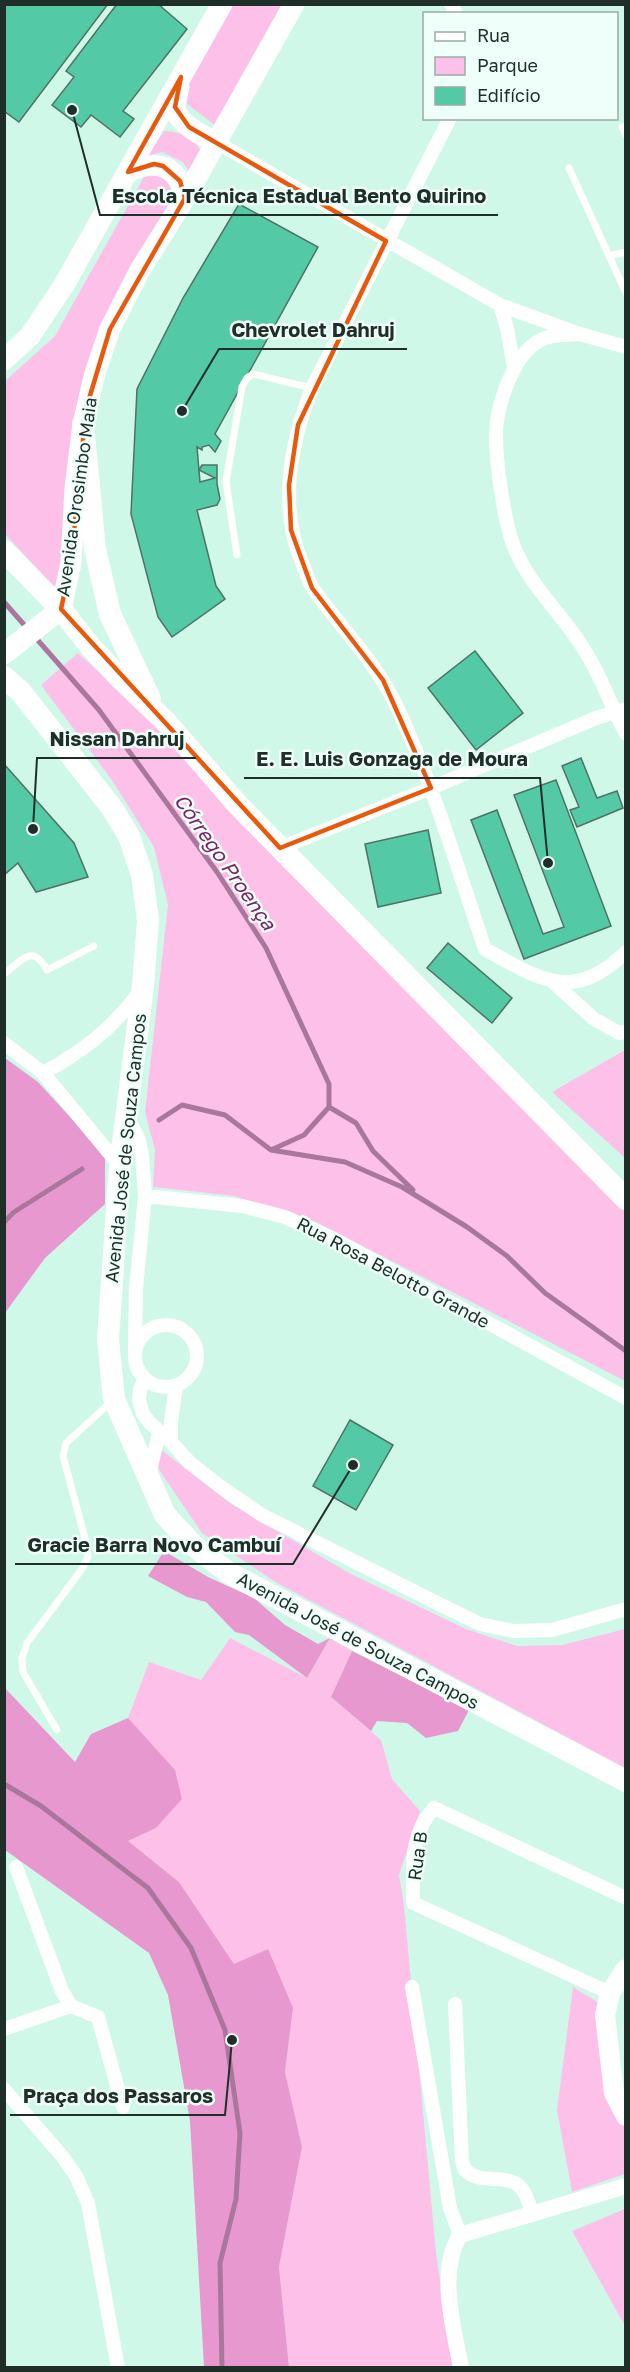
<svg xmlns="http://www.w3.org/2000/svg" width="630" height="2372" viewBox="0 0 630 2372" font-family="'Golos Text',sans-serif">
<style>
.green{fill:#fdc0e9}
.forest{fill:#e798cf}
.lines{fill:none;stroke-linecap:round;stroke-linejoin:round}
.stream{stroke:#aa779c;stroke-width:5}
.building{fill:#54c9a6;stroke:#4e7265;stroke-width:1.5}
.service{stroke:#fff;stroke-width:7}
.minor{stroke:#fff;stroke-width:14}
.tertiary{stroke:#fff;stroke-width:16}
.secondary{stroke:#fff;stroke-width:20}
.primary{stroke:#fff;stroke-width:21}
.trunk{stroke:#fff;stroke-width:22}
.marked{fill:none;stroke:#e8590c;stroke-width:4.5;stroke-linejoin:round}
.labels{text-anchor:middle;stroke-width:5;stroke-linejoin:round;paint-order:stroke}
.street-label{font-size:18px;fill:#1f2e28;stroke:#effff9}
.water-label{font-size:20px;font-style:italic;fill:#7d2268;stroke:#effff9}
.leader{fill:none;stroke:#1f2e28;stroke-width:2}
.callout-dot{fill:#1f2e28;stroke:#effff9;stroke-width:2}
.callout-label{font-size:20px;text-anchor:middle;font-weight:bold;fill:#1f2e28;stroke:#effff9;stroke-width:5;stroke-linejoin:round;paint-order:stroke}
</style>
<rect width="100%" height="100%" fill="#d0f8e9"/>
<path class="green" d="M232,5H285L216,126L187,104L188,81Z
M164,131C182,132 192,137 202,152L191,174L183,162L162,152L147,156Z
M158,173L174,188L172,203L112,307L66,499L60,567L55,588L5,534L4,382L55,336L144,177Z
M78,653L129,700L625,1200V1381L312,1220L234,1196L153,1187L155,1150L145,1112L168,905L154,847L111,779L41,685Z
M625,1050V1158L552,1092Z
M159,1448L231,1504L349,1573L466,1629L517,1646L562,1645L625,1629V1768L277,1583L202,1533L158,1468Z
M230,1638L307,1678L330,1638L352,1651L331,1697L381,1740L392,1779L420,1811L399,1875L404,1905L436,2253L453,2367H289L279,2267L302,2147L285,2072L293,2008L234,1964L179,1882L128,1841L156,1828L128,1718L149,1662L201,1680Z
M573,1987L599,2003L609,2097L625,2127V2174L572,2192L557,2110Z
M625,2209V2326L572,2231Z"/>
<path class="forest" d="M5,1058L38,1082L105,1155V1204L45,1258L5,1313Z
M164,1551L208,1577L254,1598L285,1625L318,1644L330,1638L307,1678L249,1635L235,1632L206,1602L187,1597L148,1576Z
M352,1651L469,1710L458,1731L426,1738L407,1723L377,1721L371,1731L331,1697Z
M5,1688L75,1762L91,1734L128,1718L175,1770L182,1799L156,1828L128,1841L179,1882L234,1964L268,1949L293,2008L285,2072L302,2147L279,2267L289,2367H204L190,2121L168,1995L149,1953L5,1850Z"/>
<g class="lines">
<path class="stream" d="M4,602L27,628
M35,637L99,710L217,872L266,948L329,1084V1107L304,1135L271,1150
M329,1107L356,1123L373,1151L413,1190
M159,1120L182,1105L225,1115L271,1150L345,1162L402,1187L467,1227L507,1256L545,1293L626,1351
M4,1222L14,1212L82,1169
M4,1784L41,1806L148,1888L191,1948L225,2030L240,2133L236,2199L220,2263L222,2368"/>
</g>
<path class="building" d="M4,4H108L19,122L4,111Z
M117,4H158L187,29L123,111L134,119L120,137L91,115L81,127L52,105L74,77L66,71Z
M239,204L318,247L215,434L221,441L215,452L209,445L202,447V450L197,447L200,482L215,478L199,470L202,465H217V484L220,499L217,505L197,510L216,586L225,599L172,637L158,617L131,514L137,389L183,298Z
M475,651L523,713L476,750L428,688Z
M581,758L597,798L617,791L623,808L577,827L570,810L579,807L562,766Z
M4,764L74,843L88,877L36,892L18,863L4,875Z
M556,780L611,926L524,959L471,820L497,810L543,934L564,927L514,795Z
M428,830L441,893L378,907L365,844Z
M448,943L512,998L492,1023L427,968Z
M350,1420L393,1445L356,1510L313,1486Z"/>
<g class="lines">
<path class="service" d="M622,127L626,135
M569,168L626,293
M609,256L626,252
M237,555L226,482L242,387L247,378L253,374L312,388
M4,974C23,960 32,943 47,970L94,946
M57,1730L23,1672L22,1658L27,1643L82,1569L88,1557L87,1546L63,1456L66,1443L112,1401"/>
<path class="minor" d="M451,4L456,14
M450,118L312,388C290,445 278,507 303,565C306,573 309,583 314,590C342,629 375,661 396,705C433,783 457,867 485,949C540,980 573,1003 626,952
M216,142L500,305L580,334L626,347
M500,305L507,328L514,367
M580,334C565,335 550,334 537,342C512,358 496,408 496,435C496,464 504,521 514,547C531,589 567,618 588,656C603,681 612,708 626,734
M280,848L431,788L596,718L626,709
M553,982L594,1019L619,1033L626,1032
M4,1043L43,1073L120,1166
M43,1073C82,1052 112,1029 139,993
M127,1116L139,1140L142,1155L145,1196L136,1288L135,1349
M145,1196L242,1206L285,1217L334,1239L626,1398
M135 1356a31 31 0 1 1 62 0a31 31 0 1 1-62 0Z
M145,1379L140,1389L139,1400L143,1414L150,1423L171,1442L190,1463L221,1487L262,1515L443,1606L480,1624L513,1631L552,1630L626,1609
M171,1442V1422L176,1385
M149,1475L159,1433
M16,1867L62,1991L71,2006L98,2017L123,2107
M412,1987L450,2208L460,2235
M610,1993L413,1903C413,1869 409,1835 434,1808L626,1898
M455,2004L462,2162L465,2170C482,2187 512,2170 524,2192C528,2199 530,2207 533,2215
M4,2029L71,2006
M4,2089L62,2156L76,2176L88,2203L118,2368"/>
<path class="tertiary" d="M461,2368C454,2327 437,2273 460,2235L626,2186"/>
<path class="secondary" d="M626,1969L610,1993L605,2015L614,2093L626,2116"/>
<path class="primary" d="M179,87C178,93 175,101 175,107C178,125 202,135 216,142
M128,172C156,159 178,164 185,198
M4,360L30,336L64,285L222,4
M4,654L61,609L71,563L75,488L83,424L95,373L110,329L140,270L185,198L294,4"/>
<path class="trunk" d="M83,424L95,549L110,614L150,699
M4,551L61,609L90,646L118,676L166,722L238,805L626,1199
M4,677L21,692L112,808L129,836L142,875L148,920L143,986L120,1166L108,1339L114,1399L165,1515L194,1546L229,1573L626,1781"/>
</g>
<path class="marked" d="M181,77L175,107L189,127L386,241L298,425L289,485L291,530L312,588L383,680L431,788L280,848L61,609L71,563L86,409L110,329L185,198L180,181L163,166L154,164L128,172Z"/>
<g class="labels">
<g class="street-label">
<text transform="translate(77 497) rotate(-82)" y="6">Avenida Orosimbo Maia</text>
<text transform="translate(126 1148) rotate(-84)" y="6">Avenida José de Souza Campos</text>
<text transform="translate(393 1273) rotate(28)" y="6">Rua Rosa Belotto Grande</text>
<text transform="translate(358 1641) rotate(28)" y="6">Avenida José de Souza Campos</text>
<text transform="translate(418 1856) rotate(-82)" y="6">Rua B</text>
</g>
<g class="water-label">
<text transform="translate(225 862) rotate(55)" y="7">Córrego Proença</text>
</g>
</g>
<path class="leader" d="M72 110L100 215H498M182 411L219 349H407M33 829L37 758H196M548 863L540 778H244M353 1465L293 1564H15M232 2040L225 2115H10"/>
<g class="callout-dot">
<circle cx="72" cy="110" r="6"/>
<circle cx="182" cy="411" r="6"/>
<circle cx="33" cy="829" r="6"/>
<circle cx="548" cy="863" r="6"/>
<circle cx="353" cy="1465" r="6"/>
<circle cx="232" cy="2040" r="6"/>
</g>
<g class="callout-label">
<text x="299" y="203">Escola Técnica Estadual Bento Quirino</text>
<text x="313" y="337">Chevrolet Dahruj</text>
<text x="117" y="746">Nissan Dahruj</text>
<text x="392" y="766">E. E. Luis Gonzaga de Moura</text>
<text x="154" y="1552">Gracie Barra Novo Cambuí</text>
<text x="118" y="2103">Praça dos Passaros</text>
</g>
<rect width="630" height="2372" fill="none" stroke="#1f2e28" stroke-width="12"/>
<rect x="423" y="12" width="195" height="108" fill="#effff9" stroke="#9caba5" stroke-width="1.5"/>
<rect x="435" y="32" width="30" height="9" fill="#ffffff" stroke="#9caba5" stroke-width="1.5"/>
<text x="477" y="42" font-size="18" fill="#1f2e28">Rua</text>
<rect x="435" y="57" width="30" height="18" fill="#fdc0e9" stroke="#9caba5" stroke-width="1.5"/>
<text x="477" y="72" font-size="18" fill="#1f2e28">Parque</text>
<rect x="435" y="87" width="30" height="18" fill="#54c9a6" stroke="#9caba5" stroke-width="1.5"/>
<text x="477" y="102" font-size="18" fill="#1f2e28">Edifício</text>
</svg>
